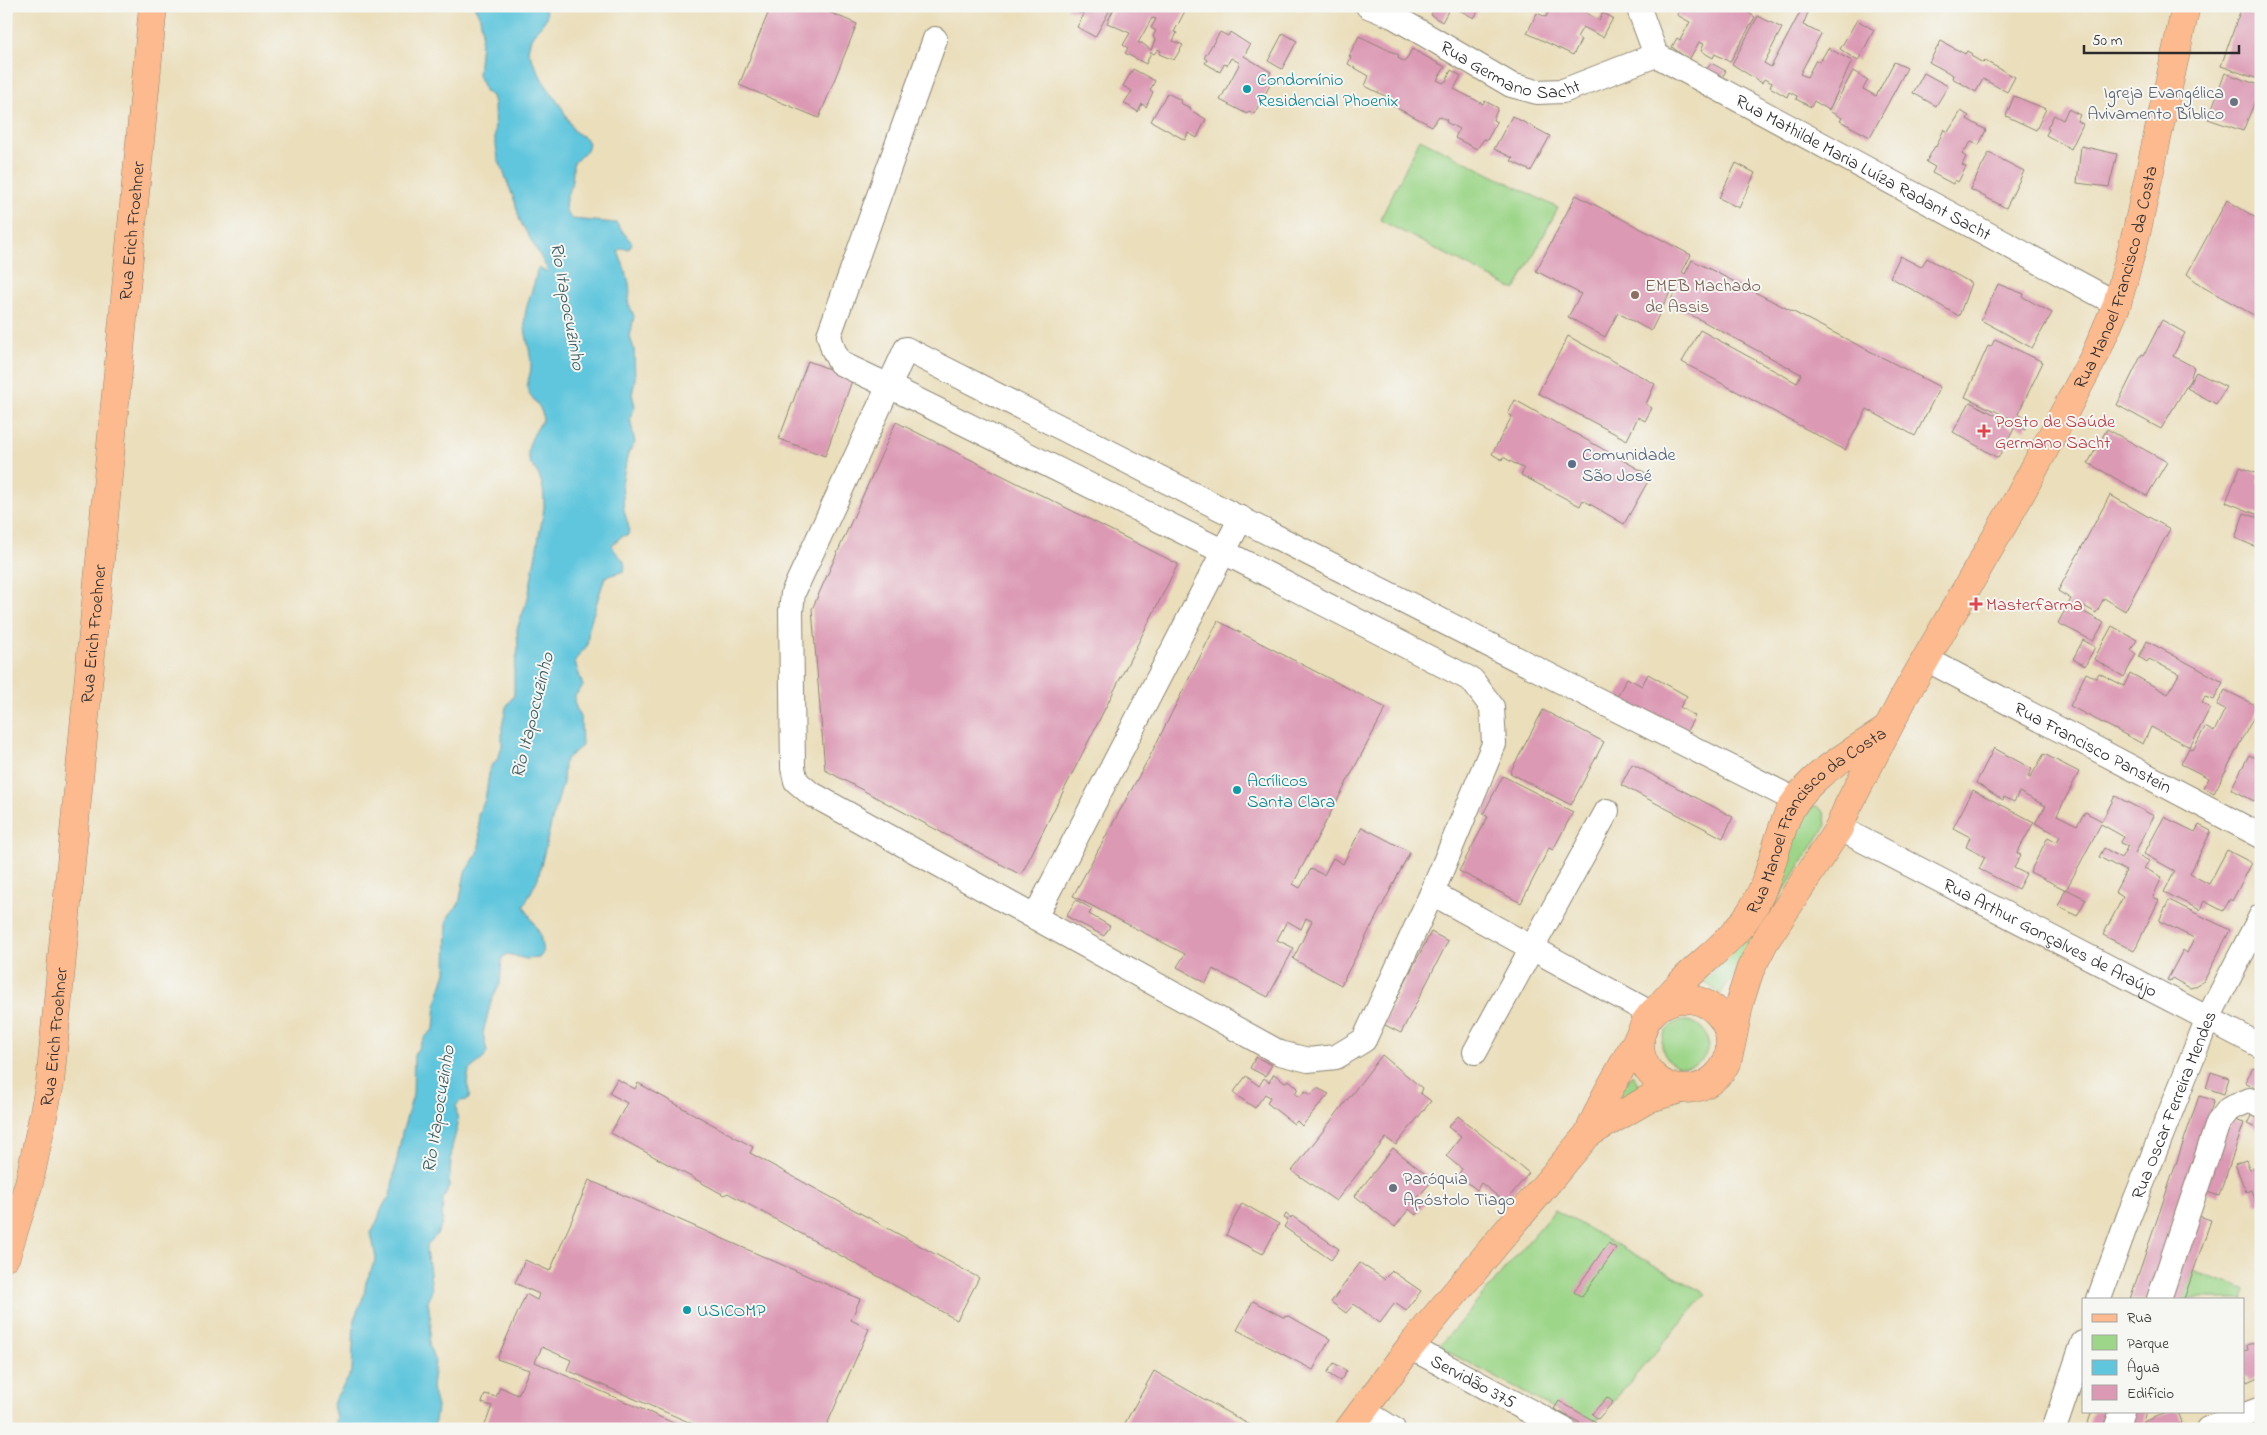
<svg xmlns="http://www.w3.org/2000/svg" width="2267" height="1435" viewBox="0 0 2267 1435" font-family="'Indie Flower',sans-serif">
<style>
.green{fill:#9dd689;stroke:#64805a}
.water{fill:#60c6dd;stroke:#467884}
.building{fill:#dc99b4;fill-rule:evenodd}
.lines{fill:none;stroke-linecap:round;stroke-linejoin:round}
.minor-casing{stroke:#8a8473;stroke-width:26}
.major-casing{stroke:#8a8473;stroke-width:29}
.minor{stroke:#fff;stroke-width:24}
.major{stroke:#fcba8e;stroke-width:28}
.culture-dot{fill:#0f9aa8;stroke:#f6f6f2;stroke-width:2}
.worship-dot{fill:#6b7280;stroke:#f6f6f2;stroke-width:2}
.education-dot{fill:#8d6e63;stroke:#f6f6f2;stroke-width:2}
.health-dot{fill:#e0444e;stroke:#f6f6f2;stroke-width:2}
.service-dot{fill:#5c6f8a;stroke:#f6f6f2;stroke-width:2}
.labels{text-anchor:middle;stroke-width:4;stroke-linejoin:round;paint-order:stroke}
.street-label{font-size:18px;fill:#2b2b2b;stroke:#f6f6f2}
.culture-label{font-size:18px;fill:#0d838f;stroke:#f6f6f2;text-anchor:start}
.worship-label{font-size:18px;fill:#5b616d;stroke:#f6f6f2;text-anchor:end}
.education-label{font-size:18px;fill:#785e54;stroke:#f6f6f2;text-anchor:start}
.health-label{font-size:18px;fill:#be3a42;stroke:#f6f6f2;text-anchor:start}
.service-label{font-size:18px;fill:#4e5e75;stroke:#f6f6f2;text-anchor:start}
.water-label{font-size:19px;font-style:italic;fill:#3b5a60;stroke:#f6f6f2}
</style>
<rect width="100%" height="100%" fill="#f6f6f2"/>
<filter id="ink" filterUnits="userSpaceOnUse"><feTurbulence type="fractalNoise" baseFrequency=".02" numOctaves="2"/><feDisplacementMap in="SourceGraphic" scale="10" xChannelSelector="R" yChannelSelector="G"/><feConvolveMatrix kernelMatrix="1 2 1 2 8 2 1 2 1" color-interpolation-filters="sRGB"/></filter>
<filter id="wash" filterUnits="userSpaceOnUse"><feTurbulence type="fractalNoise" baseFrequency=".0096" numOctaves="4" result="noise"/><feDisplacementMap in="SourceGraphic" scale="20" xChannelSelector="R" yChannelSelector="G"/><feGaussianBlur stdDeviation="1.12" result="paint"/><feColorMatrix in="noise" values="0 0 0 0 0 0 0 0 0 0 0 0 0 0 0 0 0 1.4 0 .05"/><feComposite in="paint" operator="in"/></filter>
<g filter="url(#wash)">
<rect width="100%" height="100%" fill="#eadebb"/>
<path class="green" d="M1420,139L1558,208L1515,290L1380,220Z
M1817,806L1824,812L1826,825L1740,959L1733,977L1721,994L1704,982L1718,966L1798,817L1808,807Z
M1662 1044a23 23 0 1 1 46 0a23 23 0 1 1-46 0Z
M1632,1074L1640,1087L1606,1111Z
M1555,1210L1706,1294L1590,1428L1439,1347Z
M2193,1271L2247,1290L2243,1300V1299H2183Z"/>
<path class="water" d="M474,6H543C553,19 540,24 533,35C530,39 529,46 528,51L543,81L562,108L574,131L585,138L589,143L587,150L573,164C573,171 573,178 571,185C567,198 560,208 572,219L616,223L632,243L629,249L623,248L618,251C623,266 634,286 628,302L634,316L630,337L634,349L635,381L632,394L635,406L630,418L635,443L628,453L622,483L624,510L629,528L628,535L622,536L612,545C615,556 628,558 624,571L605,577L589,627L587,646L578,656L575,662L583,686L575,696L574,702L581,720L582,746L567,758L564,764L563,783L551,824L538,878L524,906L540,934L543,953L539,958L526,959L507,954L502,958L500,984L491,1002L483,1033L487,1052L484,1058L469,1070L467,1083L470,1095L468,1100L461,1101L456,1105L458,1125L452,1147L449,1187L443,1199L442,1224L436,1236L427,1245L426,1252L429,1265L432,1290L428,1302L431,1323L429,1344L435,1362L432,1388L437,1407L434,1429H333L336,1418L333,1405L335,1399L352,1372L354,1319L364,1295L366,1282L376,1258L371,1233C379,1221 380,1206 390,1196L402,1133L413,1095L414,1055L425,1037L434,1029L436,1003L446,972L447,921L450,914L459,904L465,872L478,853L480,840L478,814L485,800L490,768L498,758L502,746V727L506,707L514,695V669L518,650L517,629L528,598L544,508C544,498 544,486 539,476C536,469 529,465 528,455C527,443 537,429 543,419C543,404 526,396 527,385C528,379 531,373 531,366C531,349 523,333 525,316C527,300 535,286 537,270L539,268L546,272L547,268L520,221L515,202L498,158L495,140L494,103L492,96L486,92L478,75L482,30L480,17Z"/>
<g id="blocks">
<path class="building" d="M771,6H815L857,24L819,118L739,85Z
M1069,6H1112L1095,37L1077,27L1084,14L1067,9Z
M1115,6H1151L1156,9L1158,6H1177L1185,11L1174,32L1177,33L1173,41L1183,45L1174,60L1159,54L1161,51L1158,49L1154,54L1151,52L1146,64L1125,53L1128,48L1123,45L1130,33L1107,23ZM1152,18L1156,19L1151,28L1156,31L1153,36L1155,40L1151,50L1142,43H1138Z
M1435,6H1451L1442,22L1431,15Z
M1452,6H1481L1474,18Z
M1544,6H1590L1586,13L1599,20L1603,13L1613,18L1603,37L1583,27L1577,37L1581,40L1573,55L1527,33L1537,13L1546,17L1550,9Z
M1681,6H1745L1749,9L1747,12L1755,17L1730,62L1715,54L1713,58L1701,51L1704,44L1699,42L1689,60L1672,47L1677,38L1680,40L1690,22L1677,15Z
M2242,6L2261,9V70L2258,79L2221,66Z
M1803,7L1809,10L1803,25L1821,34L1800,74L1807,77L1816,60L1820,62L1828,48L1852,61L1829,110L1814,101L1811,107L1796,99L1797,96L1789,92L1787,97L1770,87L1772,83L1764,79L1762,83L1732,64L1758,16L1782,28L1764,63L1771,67Z
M1857,20L1874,30L1858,61L1840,49Z
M1220,32L1228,36L1230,32L1250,45L1244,56L1271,72L1269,75L1274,78L1254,114L1249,111L1247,114L1220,100L1240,63L1231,58L1227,65L1224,64L1220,72L1205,63L1207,60L1204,58Z
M1283,33L1297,41L1282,69L1268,61Z
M1359,36L1399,55L1398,58L1405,62L1412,49L1445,67L1437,80L1443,83L1446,81L1451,70L1461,76L1454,89L1483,104L1485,101L1498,108L1493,120L1497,122L1487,140L1484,139L1477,149L1455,138L1459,129L1446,122L1447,120L1439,116L1432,126L1385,102L1387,97L1365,86L1369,76L1348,64L1351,57L1349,56Z
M1941,41L1965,54L1967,51L1972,54L1971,56L1983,63L1985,61L2015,77L2007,92L1983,79L1976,92L1952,78L1953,75L1929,62Z
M1894,62L1907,68L1870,137L1840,121L1842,118L1831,112L1853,71L1868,80L1863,89L1876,96Z
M1711,63L1726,71L1722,77L1707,69Z
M1133,69L1155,81L1150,90L1153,92L1146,107L1142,104L1138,112L1124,103L1132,91L1123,86Z
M1924,73L1948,86L1936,106L1913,93Z
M2225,73L2261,86L2243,131L2208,119Z
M1167,93L1181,100L1180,103L1191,108L1190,110L1206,119L1197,138L1188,133L1185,140L1151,121Z
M2014,96L2046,109L2036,130L2006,116Z
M2068,109L2080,115L2077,121L2083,124L2071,149L2046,135L2049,129L2047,128L2054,115L2063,120Z
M1961,111L1969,116L1967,119L1986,130L1979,145L1971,142L1962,154L1966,157L1962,165L1966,167L1958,182L1955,180L1953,184L1932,173L1935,167L1926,162L1935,146L1936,147L1944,129L1948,132Z
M1512,116L1550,136L1531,171L1511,161L1513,158L1494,149Z
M2081,146L2117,154L2109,187L2077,183Z
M1989,153L2024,171L2006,208L1970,189Z
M1736,163L1755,173L1739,208L1719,198Z
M1576,195L1691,255L1682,272L1685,274L1692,260L1940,387L1915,436L1867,409L1845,450L1682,362L1700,330L1797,383L1801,374L1669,303L1676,290L1672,288L1651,331L1618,313L1605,337L1568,317L1581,294L1536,271Z
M2227,200L2261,221V319L2203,287L2187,274Z
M1900,256L1921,267L1927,258L1971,283L1959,316L1890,277Z
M1998,284L2024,294L2023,297L2052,313L2032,348L1981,320Z
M2162,320L2185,333L2173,356L2194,367L2190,380L2161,429L2117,405L2142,354L2144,355Z
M1568,336L1655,384L1646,404L1652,408L1645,421L1638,417L1627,440L1538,393Z
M1995,339L2043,362L2018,414L2028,420L2025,430L2009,422L2010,418L1965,397L1988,346L1991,347Z
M808,361L853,378L825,456L779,439Z
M2196,372L2226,387L2216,404L2187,388Z
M1515,400L1651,476L1624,524L1583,500L1580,506L1521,475L1524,469L1503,457L1502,460L1492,454L1512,416L1508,414Z
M1970,402L2003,419L2001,422L2014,429L1998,458L1953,432Z
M896,422L1178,564L1021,875L825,770L812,609Z
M2107,429L2167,462L2147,496L2088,463Z
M2240,467L2260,475L2257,482L2261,483V516L2226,502Z
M2110,495L2170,529L2125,611L2104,598L2096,613L2084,606L2082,611L2104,623L2093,641L2058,623L2071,599L2058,591Z
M2244,513L2261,519V549L2235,538Z
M1218,621L1386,708L1293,884L1300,888L1311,869L1324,875L1333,858L1343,864L1362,827L1410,852L1341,985L1293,959L1312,921L1306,918L1301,929L1287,921L1277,940L1294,948L1268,997L1213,969L1206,983L1177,967L1185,954L1073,896L1151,754Z
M2112,626L2137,640L2131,650L2136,654L2124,677L2094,659Z
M2083,640L2095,647L2085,666L2073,659Z
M2147,641L2223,682L2214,700L2205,697L2202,703L2210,708L2190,747L2151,727L2143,744L2070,706L2086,673L2096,678L2099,673L2124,686L2130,673L2168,694L2179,674L2149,659L2147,662L2139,657Z
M1648,674L1687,696L1680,707L1695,716L1676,751L1608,713L1627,678L1642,686Z
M2225,690L2259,707L2214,793L2204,788L2209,778L2181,764L2189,748L2193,750L2205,727L2214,732L2225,709L2217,705Z
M1543,710L1604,742L1571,805L1510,773Z
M1994,748L2032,769L2028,777L2030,778L2044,754L2079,772L2057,815L2077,825L2085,812L2102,821L2115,796L2154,816L2135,853L2149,861L2144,868L2162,877L2153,897L2159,900L2134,951L2103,935L2123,897L2115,892L2126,871L2099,857L2104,848L2121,858L2128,846L2120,843L2124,837L2101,824L2066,890L2030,872L2048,837L2057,842L2060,836L2035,823L2046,806L2019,792L2014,802L2004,797L2003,800L1976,783Z
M2249,755L2261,761V789L2254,801L2231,789Z
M1632,764L1733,817L1723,838L1621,785Z
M1503,776L1573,812L1553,850L1549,848L1521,903L1459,871L1488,817L1483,814Z
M1973,790L2034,822L2017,853L2021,855L2014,868L2026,874L2018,889L1979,869L1985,857L1966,847L1970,837L1953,828Z
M2164,817L2195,832L2199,825L2211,831L2190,874L2209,884L2227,850L2252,863L2232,901L2230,899L2223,911L2204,901L2200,910L2164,892L2175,871L2144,854Z
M2066,889L2086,899L2077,916L2058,906Z
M1076,900L1092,909L1089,914L1110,926L1104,936L1066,916Z
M2169,900L2230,930L2204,981L2194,987L2190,988L2172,978L2170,981L2167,980L2183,950L2187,953L2194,938L2159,921Z
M1431,932L1448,941L1401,1033L1383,1024Z
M1382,1055L1422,1088L1420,1093L1431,1101L1396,1145L1386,1138L1336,1201L1292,1171Z
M1256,1057L1272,1065L1265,1076L1250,1068Z
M2253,1068L2261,1072V1091L2245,1082Z
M2211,1072L2229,1078L2224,1094L2206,1088Z
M1274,1074L1285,1082L1289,1080L1298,1088L1295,1094L1300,1097L1305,1091L1311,1095L1317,1088L1329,1094L1302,1126L1297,1121L1294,1124L1267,1103L1270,1097L1265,1094L1255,1108L1233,1093L1246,1076L1259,1086L1264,1078L1269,1082Z
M617,1079L635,1089L638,1083L753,1147L750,1153L979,1278L957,1320L728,1193L724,1195L611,1133L627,1103L609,1093Z
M2199,1096L2214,1100L2147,1299H2130Z
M2255,1110L2261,1113V1130L2248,1124Z
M1458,1116L1529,1173L1505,1202L1481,1183L1477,1190L1458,1175L1462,1169L1446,1156L1461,1137L1448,1127Z
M2229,1118L2244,1123L2219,1196L2204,1191Z
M1393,1148L1433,1180L1418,1197L1425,1203L1416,1215L1409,1209L1395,1227L1355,1196Z
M2246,1160L2250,1170L2261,1165V1203L2256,1204L2251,1190L2246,1192L2235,1164Z
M589,1180L860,1299L851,1320L869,1329L825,1429H705L567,1370L571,1360L542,1347L535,1362L687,1429H496L485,1425L492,1406L482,1403L485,1394L496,1397L500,1387L518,1395L529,1370L497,1359L526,1294L537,1300L539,1294L515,1283L525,1260L550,1271Z
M1242,1203L1279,1224L1263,1254L1226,1235Z
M1286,1214L1291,1218L1292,1216L1339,1249L1331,1260L1284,1227L1288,1220L1284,1218Z
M2195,1215L2211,1220L2184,1299H2167Z
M1608,1243L1616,1248L1582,1297L1574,1292Z
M1360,1263L1384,1279L1392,1271L1421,1291L1406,1311L1395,1303L1380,1323L1354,1304L1346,1313L1331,1302Z
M1253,1301L1283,1317L1289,1316L1330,1339L1313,1370L1237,1330Z
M2261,1340V1376L2248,1382L2246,1377L2243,1378V1351L2248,1350L2247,1345Z
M1334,1363L1347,1371L1340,1381L1327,1373Z
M1154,1371L1257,1429H1136L1125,1423Z
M1607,1397L1613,1402L1598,1419L1592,1414Z
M1559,1401L1596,1422L1590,1428L1554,1409Z
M2092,1411H2109L2103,1429H2086Z
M2129,1411H2146L2143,1422L2170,1411H2178L2182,1423L2168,1429H2145L2143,1423L2141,1429H2123Z
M2261,1413V1429H2222Z"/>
</g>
</g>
<g filter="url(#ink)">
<use href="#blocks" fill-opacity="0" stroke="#8a8473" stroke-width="1"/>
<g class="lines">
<g class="minor-casing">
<g id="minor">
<path id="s1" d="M1368,6L1393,16L1511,85L1537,92L1563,91L1656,55"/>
<path id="s2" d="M1638,6L1656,55L2117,304"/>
<path d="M935,39L829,335L833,349L840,363L889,386L1224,552L1472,680L1492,707L1494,744L1432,893L1364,1040L1336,1057L1308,1060L1280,1053L810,793L796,781L793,768L791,611L793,593L906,349L1795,800"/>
<path id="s3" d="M1926,659L2261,836"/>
<path id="s4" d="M1839,828L2261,1046"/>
<path d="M1432,893L1652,1014"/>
<path d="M1035,917L1241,518"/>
<path d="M1475,1052L1607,811"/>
<path id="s5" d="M2099,1299L2129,1216L2208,1018L2261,916"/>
<path d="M2159,1299L2218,1123L2229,1109L2250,1100L2261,1106"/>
<path id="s6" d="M1410,1347L1563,1429"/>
<path d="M1362,1410L1393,1429"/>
<path d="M2054,1429L2083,1343"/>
<path d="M2116,1429L2122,1411"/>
<path d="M2208,1429L2261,1409"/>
</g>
</g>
<g class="major-casing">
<g id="major">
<circle cx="1685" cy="1044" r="45"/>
<path id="s7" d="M1659,1007C1666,999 1674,990 1682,982C1706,958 1735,938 1753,908C1770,880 1774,849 1786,819C1803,776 1851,754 1887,729"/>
<path id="s8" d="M1731,1046L1740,1001L1750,970L1765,941L1839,828L1848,806L1904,697L2019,497L2095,355L2117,304L2137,230L2186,6"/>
<path d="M1588,1134L1650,1098L1681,1089"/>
<path id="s9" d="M6,1256L29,1183L50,1083L153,6"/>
<path d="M1349,1429L1410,1347L1588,1134L1606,1095L1642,1031"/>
</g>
</g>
<use href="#minor" class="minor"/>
<use href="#major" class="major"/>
</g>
</g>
<g class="culture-dot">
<circle cx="1247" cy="89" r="5"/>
<circle cx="1237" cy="790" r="5"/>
<circle cx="687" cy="1310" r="5"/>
</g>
<g class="worship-dot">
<circle cx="2234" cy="102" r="5"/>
<circle cx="1393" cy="1188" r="5"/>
</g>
<circle class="education-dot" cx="1635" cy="295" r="5"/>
<g class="health-dot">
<path d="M1981.5 423.5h5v5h5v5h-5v5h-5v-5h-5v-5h5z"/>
<path d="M1973.5 596.5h5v5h5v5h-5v5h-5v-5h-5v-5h5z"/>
</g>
<circle class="service-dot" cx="1572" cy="464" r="5"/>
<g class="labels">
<g class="street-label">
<text dy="6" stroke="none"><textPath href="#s1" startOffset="159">Rua Germano Sacht</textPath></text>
<text dy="6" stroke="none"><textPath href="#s2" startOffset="288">Rua Mathilde Maria Luíza Radant Sacht</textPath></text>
<text dy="6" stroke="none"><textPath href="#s9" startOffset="1035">Rua Erich Froehner</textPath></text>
<text dy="6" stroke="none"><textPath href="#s8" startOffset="865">Rua Manoel Francisco da Costa</textPath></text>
<text dy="6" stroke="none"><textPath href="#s9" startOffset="630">Rua Erich Froehner</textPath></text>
<text dy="6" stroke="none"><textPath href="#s3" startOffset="189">Rua Francisco Panstein</textPath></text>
<text dy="6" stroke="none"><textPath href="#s7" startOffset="249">Rua Manoel Francisco da Costa</textPath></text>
<text dy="6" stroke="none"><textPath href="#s4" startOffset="238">Rua Arthur Gonçalves de Araújo</textPath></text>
<text dy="6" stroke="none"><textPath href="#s9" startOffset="225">Rua Erich Froehner</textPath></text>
<text dy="6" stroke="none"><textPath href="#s5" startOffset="208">Rua Oscar Ferreira Mendes</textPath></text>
<text dy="6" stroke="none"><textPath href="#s6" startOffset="72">Servidão 375</textPath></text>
</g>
<g class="culture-label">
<text x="1257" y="85">Condomínio<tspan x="1257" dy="21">Residencial Phoenix</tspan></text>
<text x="1247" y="786">Acrílicos<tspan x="1247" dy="21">Santa Clara</tspan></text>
<text x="697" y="1316">USICOMP</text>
</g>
<g class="worship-label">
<text x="2224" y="98">Igreja Evangélica<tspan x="2224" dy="21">Avivamento Bíblico</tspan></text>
<text x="1403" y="1184" text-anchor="start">Paróquia<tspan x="1403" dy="21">Apóstolo Tiago</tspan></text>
</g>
<g class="education-label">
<text x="1645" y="291">EMEB Machado<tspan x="1645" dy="21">de Assis</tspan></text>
</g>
<g class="health-label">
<text x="1995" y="427">Posto de Saúde<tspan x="1995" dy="21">Germano Sacht</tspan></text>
<text x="1986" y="610">Masterfarma</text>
</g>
<g class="service-label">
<text x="1582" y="460">Comunidade<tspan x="1582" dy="21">São José</tspan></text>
</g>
<g class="water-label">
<text transform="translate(569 306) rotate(80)" y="7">Rio Itapocuzinho</text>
<text transform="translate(531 715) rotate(-76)" y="7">Rio Itapocuzinho</text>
<text transform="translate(437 1109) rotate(-81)" y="7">Rio Itapocuzinho</text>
</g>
</g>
<rect width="2267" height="1435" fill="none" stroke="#f6f6f2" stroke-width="25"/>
<rect x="2082" y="1298" width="162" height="115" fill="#f6f6f2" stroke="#a5a5a2"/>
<rect x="2092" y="1314" width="25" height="8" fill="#fcba8e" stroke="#a5a5a2"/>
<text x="2127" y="1322" font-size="15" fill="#2b2b2b">Rua</text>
<rect x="2092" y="1335" width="25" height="15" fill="#9dd689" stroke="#a5a5a2"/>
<text x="2127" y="1348" font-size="15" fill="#2b2b2b">Parque</text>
<rect x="2092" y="1360" width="25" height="15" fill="#60c6dd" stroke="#a5a5a2"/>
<text x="2127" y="1372" font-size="15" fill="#2b2b2b">Água</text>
<rect x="2092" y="1385" width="25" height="15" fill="#dc99b4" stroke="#a5a5a2"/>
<text x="2127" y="1398" font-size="15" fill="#2b2b2b">Edifício</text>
<path d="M2084 45v8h155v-8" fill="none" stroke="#2b2b2b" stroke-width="2.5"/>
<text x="2092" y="45" font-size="15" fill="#2b2b2b" stroke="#f6f6f2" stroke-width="4" paint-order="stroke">50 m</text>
</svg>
